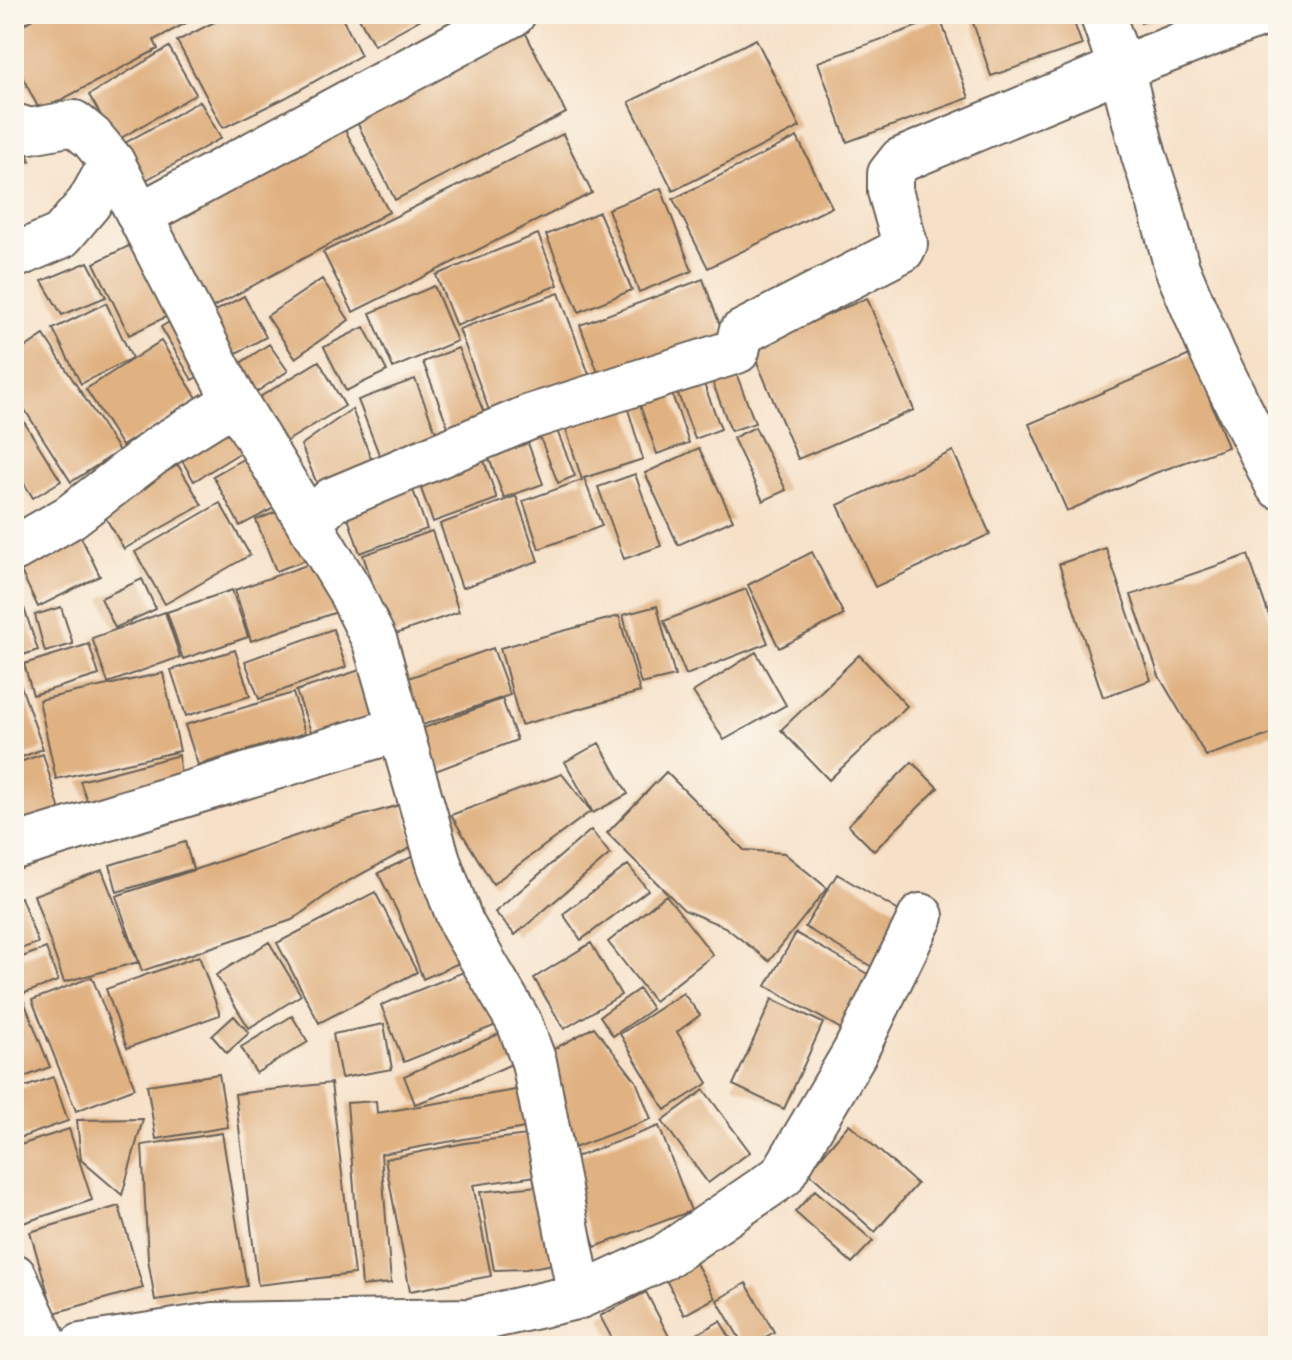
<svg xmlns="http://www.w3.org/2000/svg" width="1292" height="1360" viewBox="0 0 1292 1360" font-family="Kalam,sans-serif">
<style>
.building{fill:#e0b181}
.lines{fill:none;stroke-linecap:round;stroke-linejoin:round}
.minor-casing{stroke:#686158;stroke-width:48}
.minor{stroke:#fff;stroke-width:44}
</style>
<rect width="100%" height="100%" fill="#fbf7ec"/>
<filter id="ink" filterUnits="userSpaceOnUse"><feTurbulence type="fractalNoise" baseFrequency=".0125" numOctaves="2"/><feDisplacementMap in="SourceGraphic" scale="16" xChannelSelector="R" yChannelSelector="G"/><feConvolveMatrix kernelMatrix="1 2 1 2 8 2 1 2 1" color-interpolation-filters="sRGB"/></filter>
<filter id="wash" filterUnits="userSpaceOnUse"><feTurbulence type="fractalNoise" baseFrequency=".006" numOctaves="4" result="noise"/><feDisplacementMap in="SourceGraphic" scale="32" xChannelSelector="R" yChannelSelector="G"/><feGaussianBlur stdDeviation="1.8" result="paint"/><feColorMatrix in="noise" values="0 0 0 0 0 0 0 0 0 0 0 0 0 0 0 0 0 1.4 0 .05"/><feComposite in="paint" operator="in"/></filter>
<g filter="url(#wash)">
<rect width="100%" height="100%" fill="#f6e0c7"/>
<g id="blocks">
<path class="building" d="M42,14H203L154,40L158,49L40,111L14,61V29Z
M230,14H340L361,55L285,98L223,128L177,41Z
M357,14H430L374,45Z
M970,14H1071L1082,45L991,76Z
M1138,14H1163L1141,23Z
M940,18L969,98L847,142L818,62Z
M523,28L566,113L395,200L353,114Z
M756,39L800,127L673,191L629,102Z
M169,47L196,94L116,141L89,95Z
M200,101L221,138L146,180L125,143Z
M337,115L389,212L206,311L153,214Z
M19,133L30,161L14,167V135Z
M563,134L592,193L353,312L323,252Z
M797,137L832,207L708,268L673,199Z
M661,188L692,271L639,292L608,209Z
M599,212L632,290L579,312L546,235Z
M538,234L558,285L456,326L436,275Z
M145,238L180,310L129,335L94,263Z
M88,262L106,297L62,315L42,281Z
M322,279L349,320L295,358L267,316Z
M703,279L726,342L604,388L580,325Z
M434,286L457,341L393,368L370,313Z
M559,293L594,388L494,424L459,329Z
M244,296L266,337L227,358L206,316Z
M867,298L914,410L798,459L751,348Z
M106,303L132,358L81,384L53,329Z
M14,308L25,337L14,341Z
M182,314L214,367L192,380L161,327Z
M364,327L387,371L346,391L324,347Z
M44,335L119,451L71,482L14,393V355Z
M161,341L197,398L122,446L86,389Z
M269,344L288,371L249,397L230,370Z
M458,348L490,428L454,442L423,362Z
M1192,354L1228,447L1155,473L1067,511L1029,424Z
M731,360L755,423L731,431L708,370Z
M319,361L345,406L277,447L250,403Z
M699,371L721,429L695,439L673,381Z
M415,379L441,445L384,467L358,400Z
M668,383L689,443L657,454L636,394Z
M624,396L643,459L584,478L602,526L539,549L523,501L582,480L562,416Z
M14,406L61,481L33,498L14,467Z
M352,409L377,474L322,496L301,445Z
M231,412L251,446L194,481L174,447Z
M552,418L575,476L558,483L535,425Z
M522,427L543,484L504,498L483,442Z
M755,427L786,490L763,501L733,438Z
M479,446L497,499L433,522L414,469Z
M699,448L733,520L678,545L645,473Z
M259,450L287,501L240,526L213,476Z
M953,451L990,534L875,587L838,505Z
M178,465L202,505L124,549L101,510Z
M635,474L661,546L624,559L598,487Z
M409,479L427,529L360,553L343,503Z
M516,496L538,561L462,588L440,524Z
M220,503L250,555L165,604L135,552Z
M289,507L309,559L276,571L256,520Z
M78,531L100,576L38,607L16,561Z
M432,531L459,612L390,636L363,555Z
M1106,548L1151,680L1103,697L1059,564Z
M812,552L844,615L779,648L748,585Z
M1248,555L1278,642V732L1206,756L1159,676L1131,595Z
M321,560L337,612L251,641L235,590Z
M14,578L38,650L14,658Z
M142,579L156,609L115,628L101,598Z
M746,589L768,643L686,675L664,621Z
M232,590L248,637L183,659L167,612Z
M657,606L675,676L641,684L623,615Z
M61,607L73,644L45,652L35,615Z
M165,612L180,657L108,683L92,638Z
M619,616L640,692L521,725L500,648Z
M333,629L346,667L259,699L245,661Z
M89,644L99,675L33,695L24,664Z
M493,648L510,695L411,729L394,683Z
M235,650L250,696L186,716L171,670Z
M756,652L786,705L724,740L693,692Z
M859,655L907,706L829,780L781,730Z
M14,666L43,749L14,760Z
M369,667L383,711L312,734L296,691Z
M163,673L180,751L56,779L39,700Z
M293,693L305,733L198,765L185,725Z
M502,699L517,740L425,775L410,733Z
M599,743L628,794L593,813L565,762Z
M43,754L61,814L14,830V764Z
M179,755L181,785L90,809L80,781Z
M912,762L938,788L874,851L848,825Z
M666,772L744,850L784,853L827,888L769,961L725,927L684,910L607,833Z
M562,774L591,811L493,884L451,815Z
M403,804L414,846L339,886L292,920L142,971L116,896L319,828Z
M591,830L610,854L515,935L495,912Z
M185,842L193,869L117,892L110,865Z
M422,852L466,960L423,979L398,913L378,873Z
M628,865L648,890L581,940L563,914Z
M102,870L138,962L64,982L34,895Z
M837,874L914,920L882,973L805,927Z
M375,892L417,972L319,1023L277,943Z
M666,895L713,955L654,1001L608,942Z
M21,897L38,943L14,951V900Z
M796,933L885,984L855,1037L766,986Z
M269,942L301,995L249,1028L216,975Z
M591,943L621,995L564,1029L534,978Z
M46,948L58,981L14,997V960Z
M199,956L220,1015L127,1048L106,989Z
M471,969L494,1026L404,1062L381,1005Z
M92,977L135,1088L76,1111L32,1000Z
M639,989L652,1009L613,1036L600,1016Z
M683,993L700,1015L677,1032L708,1083L665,1110L620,1034Z
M23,999L50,1067L14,1081V1003Z
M772,999L823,1023L784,1109L733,1085Z
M234,1016L249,1033L227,1053L212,1036Z
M292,1016L308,1042L256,1073L241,1047Z
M384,1024L392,1069L341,1078L333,1034Z
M594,1027L636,1081L651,1119L566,1151L543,1055Z
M501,1033L516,1062L452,1091L415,1104L404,1076Z
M219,1074L228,1127L156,1139L147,1085Z
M53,1077L68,1121L14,1140V1091Z
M331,1083L354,1274L258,1285L235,1094Z
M522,1089L530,1127L381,1154L391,1283L362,1286L347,1103L376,1101L377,1113Z
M704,1090L750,1152L708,1183L662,1121Z
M143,1119L122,1195L81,1160L77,1120Z
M849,1124L917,1184L875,1232L808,1172Z
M659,1126L691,1211L595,1247L562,1162Z
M69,1129L92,1200L14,1226V1147Z
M222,1133L247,1286L155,1300L148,1259L142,1145Z
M527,1135L537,1176L473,1185L491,1276L410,1291L385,1159L465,1143Z
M538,1186L553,1264L526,1269L494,1270L480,1192Z
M815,1190L873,1241L852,1263L795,1212Z
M119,1206L143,1288L54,1313L30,1232Z
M691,1254L715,1298L684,1315L661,1270Z
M746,1283L774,1332L751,1346H744L717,1300Z
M646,1292L674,1346H616L600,1316Z
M720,1321L735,1346H698L692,1337Z
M782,1337L788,1346H769Z"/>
</g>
</g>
<g filter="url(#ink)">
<use href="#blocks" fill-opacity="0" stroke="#686158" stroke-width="2"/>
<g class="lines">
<g class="minor-casing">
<path id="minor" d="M1102,14L1121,68L1144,156L1160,204L1177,268L1213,354L1278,486
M14,126L30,131L74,123L92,138L112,162L235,401L349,589L375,642L439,864L462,925L519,1022L534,1062L580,1296
M140,215L513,14
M14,256L61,236L89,203L112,162
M310,522L332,500L530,417L737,351L741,333L902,250L905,244L890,191V174L901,160L1121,68L1262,14
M14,549L70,517L161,447L235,401
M14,847L399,729
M14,1276L46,1346
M81,1346L214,1325L471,1321L580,1296L664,1257L782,1176L855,1052L921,916"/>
</g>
<use href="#minor" class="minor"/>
</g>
</g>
<rect width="1292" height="1360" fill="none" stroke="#fbf7ec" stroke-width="48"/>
</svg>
